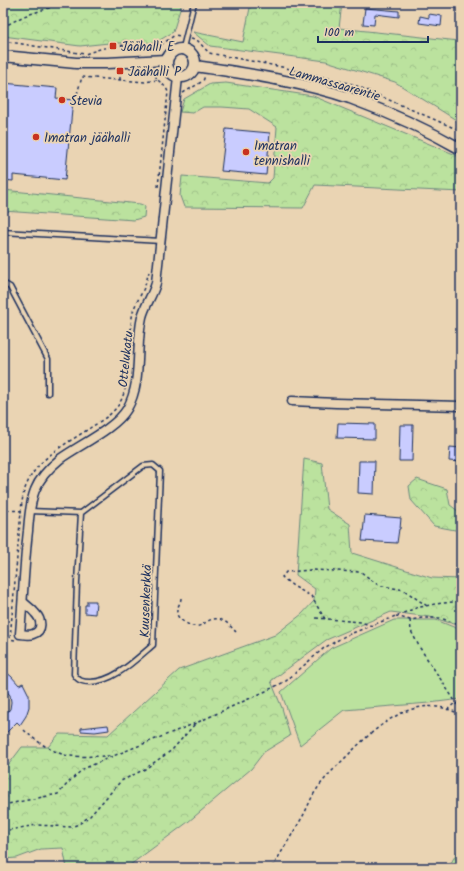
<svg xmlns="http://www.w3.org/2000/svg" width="464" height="871" viewBox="0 0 464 871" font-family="Kalam,sans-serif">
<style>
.green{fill:#bbe29e;stroke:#6b887e}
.forest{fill:url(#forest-crowns);stroke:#6b887e}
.building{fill:#c9ccff;stroke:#1b2f5e}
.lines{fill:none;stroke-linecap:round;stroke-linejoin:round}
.service-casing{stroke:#1b2f5e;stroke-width:7}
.minor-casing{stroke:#1b2f5e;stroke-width:11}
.tertiary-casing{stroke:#1b2f5e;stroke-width:13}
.path{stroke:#1b2f5e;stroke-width:1.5;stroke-dasharray:3 3;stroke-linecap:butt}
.service{stroke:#ead4b3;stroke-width:4}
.minor{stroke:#ead4b3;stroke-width:8}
.tertiary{stroke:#ead4b3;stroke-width:10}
.poi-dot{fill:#c8321e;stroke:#ead4b3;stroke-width:1.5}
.labels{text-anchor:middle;stroke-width:3.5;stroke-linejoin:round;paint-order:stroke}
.poi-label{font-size:13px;fill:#1b2f5e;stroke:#ead4b3;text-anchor:start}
.street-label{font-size:13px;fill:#1b2f5e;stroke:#ead4b3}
</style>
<defs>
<pattern id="forest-crowns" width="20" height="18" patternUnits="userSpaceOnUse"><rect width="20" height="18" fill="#bbe29e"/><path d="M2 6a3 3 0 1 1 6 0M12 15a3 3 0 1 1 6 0" fill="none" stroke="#a0c28a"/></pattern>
</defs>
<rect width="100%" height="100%" fill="#ead4b3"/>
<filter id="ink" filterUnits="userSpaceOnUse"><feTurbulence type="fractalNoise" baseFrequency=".025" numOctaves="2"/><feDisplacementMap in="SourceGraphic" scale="8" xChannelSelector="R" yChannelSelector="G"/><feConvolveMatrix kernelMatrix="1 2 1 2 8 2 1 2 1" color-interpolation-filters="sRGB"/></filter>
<g filter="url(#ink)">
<path class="green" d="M394,620H436L461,630V699L429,703L344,710L300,745L281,692L331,648Z"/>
<path class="forest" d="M3,3H182L173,32L155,43H109L80,46L3,36Z
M251,3H342L339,28L459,41L461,25V123L395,82L326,61L210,46L193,32L243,42Z
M226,83L313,96L461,157V192L315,185L303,208L184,207L180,196L182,176L268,183L273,178L277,127L249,109L222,107H203L193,113L180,112L184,99L210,84Z
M3,190L140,204L145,206L144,217L134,220L3,211Z
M304,459L322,463L327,509L350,524L352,553L432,578L461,579V626L430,617L391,612L326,640L271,681L282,708L290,736L264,752L251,769L188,822L126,868H67L63,848L41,849L17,858L3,859V836L6,835L3,824V774L6,768L22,747H48L59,734L108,735L179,670L275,635L302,614L314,601L315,589L296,575Z
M417,479L447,489L450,505L458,511L461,510V528L455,530L434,526L411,500L409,486Z
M461,846V868H448Z"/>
<path class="building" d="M365,8L399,11V17L375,14L374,25L363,24Z
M429,14L442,16L441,26L419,23L420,16L429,18Z
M3,83L57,88L56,98L73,100L65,180L13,175V181L3,180Z
M226,129L270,133L266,175L221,171Z
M338,423L375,424V439L337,438Z
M400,425H413L412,461H399Z
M450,447L461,448V462L449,461Z
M359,461H375L374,494L358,493Z
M365,515L401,518L400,529H399L397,543L362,541Z
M87,601H96L95,614L85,613V605H87Z
M3,670L11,676L19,685L23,683L29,695V707L26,716L20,725L17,722L3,736V717L10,709L11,702L10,695L3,687Z
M108,725L109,730L95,732L81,731V728Z"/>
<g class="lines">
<g class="service-casing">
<path id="service" d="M183,48L194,3
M3,232L161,241
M3,283L10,287L48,359V393
M153,465L160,471L153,645C135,660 114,682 90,682C83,682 78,681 74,674L77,582L81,513L143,466Z
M30,511L81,513"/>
</g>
<g class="minor-casing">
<path id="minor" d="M292,401L336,403L461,406
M23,602C27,606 32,609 35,613C42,620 43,631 33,634C29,636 24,634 20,634C23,600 24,566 28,531C29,518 30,502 35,490C40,477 49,468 60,459C79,445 115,429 127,409C143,381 135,347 142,317C145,305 153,295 156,283L178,77"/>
</g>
<g class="tertiary-casing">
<path id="tertiary" d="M167 63a14 14 0 1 1 28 0a14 14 0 1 1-28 0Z
M3,56L76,63H107L166,60
M195,66C244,73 303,82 350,98C388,112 426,129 461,149"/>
</g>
<path class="path" d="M3,27L24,16L64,3
M191,39L198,41L209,53L282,67L352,84L461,131
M3,41L85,54L100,49L113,46L132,45L155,49L175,35L180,36
M155,69C154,83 164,81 168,92L158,187
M120,80V71
M183,93L203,81L205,76
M77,94L82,77L145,82L157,80
M7,510L22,511
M181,598C181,603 176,608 177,613C177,617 181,620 184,622C203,634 204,617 218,619C226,620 231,627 236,632
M396,616L410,620L422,618H440L461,625
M316,618L361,622L372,626
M325,619L311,596L293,586L282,577L286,572L312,570L361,572L378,585L404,590L427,606
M410,620L411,631L420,648L461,710
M15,640L10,639L21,511C22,501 23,492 27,484C38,457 68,443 90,428C99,422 110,416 117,407C133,386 127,340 133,312C135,304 140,297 143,290C146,284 147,278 149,272
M447,710L456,702
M24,730C35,741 55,754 70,756C83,757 98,756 111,756
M3,805L58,794L70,781L83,769L113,756L196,723L266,691L286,681L324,648L345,636L416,608L435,604L461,601
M3,831L37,825L71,827L79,824L90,816L121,781L145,769L172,750L195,724
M272,868C282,851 293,833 303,816C308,807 311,797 317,789C326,776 337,766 348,755C378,725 416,690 461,715"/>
<use href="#service" class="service"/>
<use href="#minor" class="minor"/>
<use href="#tertiary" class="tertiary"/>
</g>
</g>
<g class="poi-dot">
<rect x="109" y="42" width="8" height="8" rx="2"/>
<rect x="116" y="67" width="8" height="8" rx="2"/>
<circle cx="62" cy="100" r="4"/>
<circle cx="36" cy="137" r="4"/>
<circle cx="246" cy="152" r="4"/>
</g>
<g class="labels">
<g class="poi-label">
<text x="121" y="51">Jäähalli E</text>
<text x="128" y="76">Jäähalli P</text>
<text x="70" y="105">Stevia</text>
<text x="44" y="142">Imatran jäähalli</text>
<text x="254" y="150">Imatran<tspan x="254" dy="15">tennishalli</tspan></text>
</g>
<g class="street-label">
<text transform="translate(335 83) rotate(16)" y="5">Lammassaarentie</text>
<text transform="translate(125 359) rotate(-84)" y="5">Ottelukatu</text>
<text transform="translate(145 601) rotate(-88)" y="5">Kuusenkerkkä</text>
</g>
</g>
<rect width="464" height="871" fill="none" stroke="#ead4b3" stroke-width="16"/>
<rect x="8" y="8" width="448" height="855" fill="none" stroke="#1b2f5e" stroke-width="1.5" filter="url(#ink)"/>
<path d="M318 36v6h110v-6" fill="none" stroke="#1b2f5e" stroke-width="2"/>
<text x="324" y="36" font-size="12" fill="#1b2f5e" stroke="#ead4b3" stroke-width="3" paint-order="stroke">100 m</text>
</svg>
